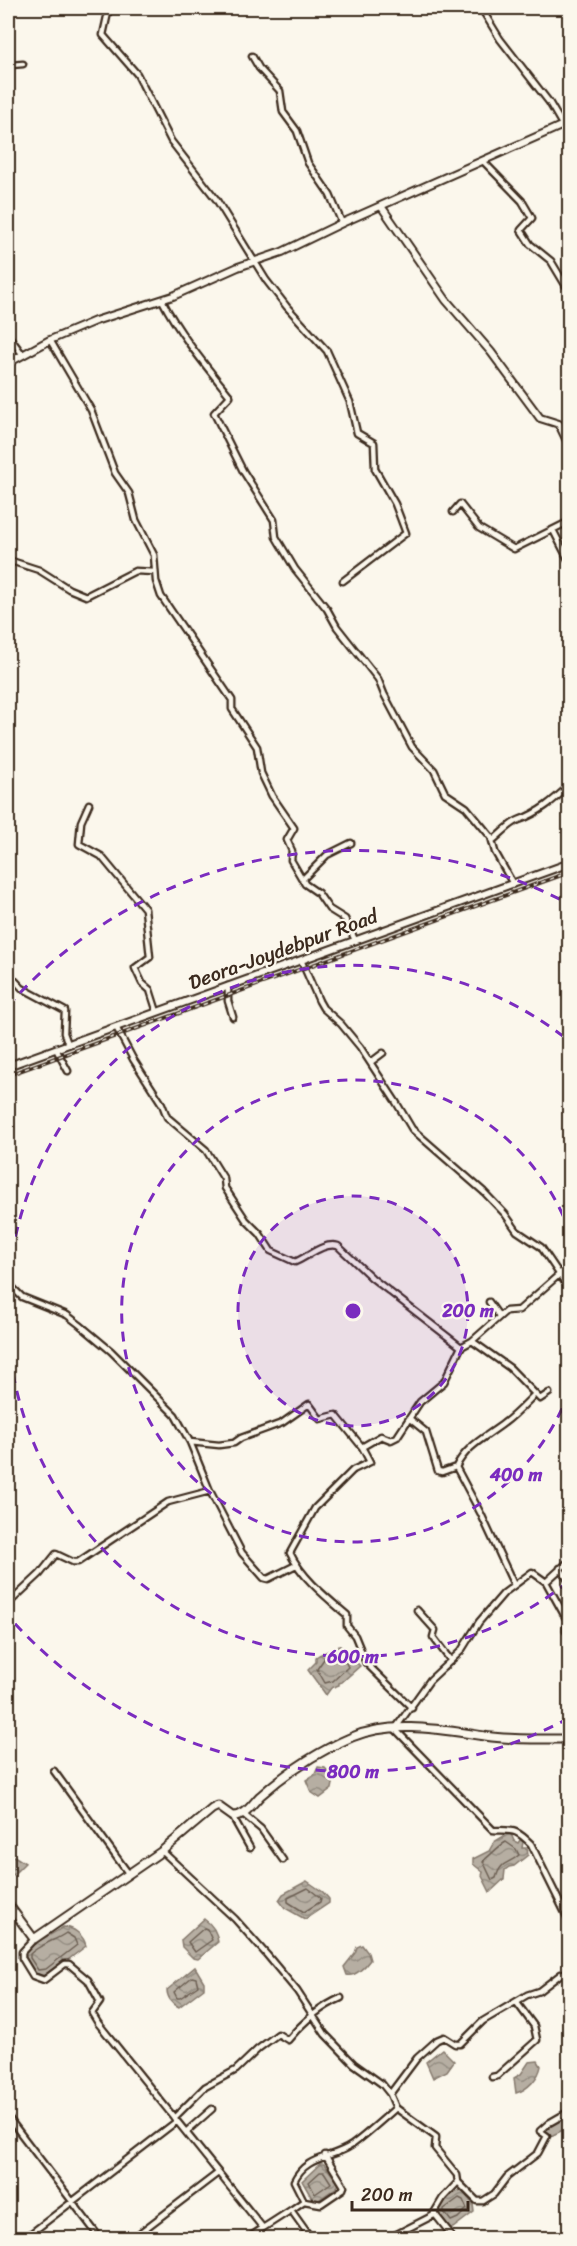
<svg xmlns="http://www.w3.org/2000/svg" width="577" height="2246" viewBox="0 0 577 2246" font-family="Sriracha,sans-serif">
<style>
.water{fill:url(#water-waves);stroke:#85796d;stroke-width:1.5}
.lines{fill:none;stroke-linecap:round;stroke-linejoin:round}
.shore{stroke:#6c5f53;stroke-width:1.5}
.minor-casing{stroke:#3b2a1e;stroke-width:9}
.tertiary-casing{stroke:#3b2a1e;stroke-width:10}
.secondary-casing{stroke:#3b2a1e;stroke-width:11}
.minor{stroke:#fbf7ec;stroke-width:4.5}
.tertiary{stroke:#fbf7ec;stroke-width:6}
.secondary{stroke:#fbf7ec;stroke-width:7}
.rail-casing{stroke:#3b2a1e;stroke-width:4}
.rail{stroke:#fbf7ec;stroke-width:1.5;stroke-dasharray:4.5;stroke-linecap:butt}
.ring{fill:none;stroke:#7b2cbf;stroke-width:3;stroke-dasharray:10 8}
.labels{text-anchor:middle;stroke-width:4.5;stroke-linejoin:round;paint-order:stroke}
.street-label{font-size:20px;fill:#3b2a1e;stroke:#fbf7ec}
.centre{fill:#7b2cbf;stroke:#fbf7ec;stroke-width:3}
.ring-label{font-size:18px;text-anchor:middle;font-weight:bold;fill:#7b2cbf;stroke:#fbf7ec;stroke-width:4.5;stroke-linejoin:round;paint-order:stroke}
</style>
<defs>
<pattern id="water-waves" width="16" height="10" patternUnits="userSpaceOnUse" patternTransform="scale(1.5)"><rect width="16" height="10" fill="#b6aea2"/><path d="M0 5q4-4 8 0t8 0" fill="none" stroke="#958e83"/></pattern>
</defs>
<rect width="100%" height="100%" fill="#fbf7ec"/>
<filter id="ink" filterUnits="userSpaceOnUse"><feTurbulence type="fractalNoise" baseFrequency=".0167" numOctaves="2"/><feDisplacementMap in="SourceGraphic" scale="12" xChannelSelector="R" yChannelSelector="G"/><feConvolveMatrix kernelMatrix="1 2 1 2 8 2 1 2 1" color-interpolation-filters="sRGB"/></filter>
<g filter="url(#ink)">
<path class="water" d="M339,1645L360,1666L342,1682L339,1683V1685L331,1688L326,1695L308,1670L316,1662V1657C324,1651 331,1652 339,1645Z
M318,1767L325,1768L334,1779L332,1789L320,1798L311,1792L306,1780L315,1774Z
M505,1834H511L514,1841L518,1843L520,1840L523,1842L522,1848H527L528,1855L514,1866L509,1867L505,1870L504,1879L490,1892L482,1876L483,1872L473,1864V1859L489,1851L494,1842L504,1836Z
M14,1856L25,1863L12,1876L8,1871V1860Z
M307,1881L323,1892L329,1899V1903L305,1919L285,1908L279,1900L283,1894Z
M204,1919C213,1925 217,1932 218,1942L198,1959L193,1958L182,1947L181,1940Z
M63,1927C74,1927 84,1936 86,1946L48,1975L39,1977L34,1974L24,1959V1952C35,1940 50,1937 63,1927Z
M362,1945L368,1953L370,1960C365,1967 355,1977 347,1975L344,1967L355,1953L357,1947Z
M195,1967L204,1982V1988L179,2007C172,2004 167,1997 167,1990Z
M442,2049L454,2061L447,2071L433,2078L426,2062Z
M538,2061L541,2066C539,2078 527,2090 516,2093L514,2078L521,2074L529,2062Z
M566,2114L569,2127L549,2137L543,2129Z
M320,2164H324L339,2184L337,2187L317,2201L313,2200L302,2181Z
M461,2190L473,2204L474,2212L453,2228L447,2227L437,2212C440,2201 451,2194 461,2190Z"/>
<g class="lines">
<path class="shore" d="M339,1654L342,1655L348,1667L333,1681L325,1683L317,1669L324,1659Z
M506,1842L516,1849L519,1855C508,1865 501,1860 496,1878L492,1880L483,1861C491,1855 497,1847 506,1842Z
M308,1888L321,1898L320,1902L304,1912L288,1902V1898Z
M204,1928L207,1929L212,1940L195,1952L188,1942Z
M66,1933L74,1938L77,1945L46,1969L38,1970L30,1958V1954C40,1944 55,1941 66,1933Z
M192,1977L196,1978L198,1986L180,1998H177L174,1992Z
M320,2172H324L331,2183L315,2194L309,2182Z
M459,2198L463,2200L467,2209L458,2218L451,2221L444,2212V2209Z"/>
<g class="minor-casing">
<path id="minor" d="M109,8L103,35L137,74L171,141L216,199L266,280L287,307L327,351L350,402L357,433L374,443L375,469L395,504L406,533L343,581
M481,8L500,39L549,102L563,126
M252,56L259,68L280,91L283,112L297,131L308,163L330,195L342,223
M8,67L11,65L23,64
M483,161L522,201L532,218L521,230L530,244L551,261L566,286
M162,300C180,335 206,366 230,396L214,413L243,471L274,520L276,537L295,569L327,609L337,627L378,679L384,694L412,747L434,770L445,793L466,807L491,837L495,852L513,884
M8,335L23,355
M50,340L91,410L115,473L129,493L136,520L154,555L156,581L161,596L232,700V709L257,747L261,773L272,796L294,828L287,840L292,851L291,860L305,884L318,893L329,909L345,919L355,940
M453,512L460,504L479,528L514,549L570,521
M553,530L570,563
M8,560L39,570L69,589L86,596L135,571L155,572
M89,804L81,822L79,844L101,856L145,909L150,957L135,968L142,983L150,990L157,1012
M492,841C500,835 510,823 519,820C539,813 554,800 570,785
M303,879L327,855L351,843
M301,960L319,1001L323,1008L341,1024L360,1047L396,1102L412,1129L484,1192L505,1214L517,1231L541,1247L570,1290
M8,973L22,988L65,1011L64,1033L68,1044
M228,986V1001L233,1017
M116,1027L133,1059L162,1104L167,1117L206,1150L224,1179L225,1188L246,1220L260,1234L271,1251L295,1262C308,1257 323,1242 338,1246L372,1278L461,1347
M56,1049L68,1071
M371,1062L383,1053
M8,1283L22,1297L67,1315L80,1325L111,1351L175,1415L190,1442L210,1491L242,1553L264,1578L268,1579L296,1565
M489,1302L499,1316
M472,1341L510,1368L540,1399L549,1393
M410,1419L426,1432L438,1471L442,1472L456,1467C466,1446 486,1437 504,1423C515,1415 525,1404 535,1394
M190,1442L219,1445L234,1443L241,1438L282,1423L309,1404L320,1419L336,1415L362,1447L370,1462L353,1470L315,1508L290,1553C302,1578 326,1597 347,1615V1626L355,1636L366,1663L412,1708
M362,1447L381,1436L391,1440L397,1437L420,1402L444,1382L461,1347L472,1341L506,1311L519,1310L570,1265
M456,1467L481,1514L514,1585
M570,1560L546,1582L532,1572L504,1593L479,1622L461,1651L430,1680L395,1729L493,1830C513,1831 515,1828 531,1844L570,1923
M560,1568L570,1583
M546,1582L567,1620L566,1631L570,1636
M8,1604L40,1574L56,1554L73,1562H78L168,1502L210,1491
M417,1610L435,1630L433,1637L451,1661
M54,1771L128,1873
M243,1814L261,1829L283,1860
M232,1816L250,1848
M162,1851L235,1919L267,1955L297,1991L325,2034L354,2064L382,2084L390,2094L396,2108L436,2137L435,2148L457,2175L458,2182L443,2198L434,2213L449,2232L451,2238
M34,1939L22,1952V1958L33,1976L44,1980L65,1964H69L88,1980L100,2002L92,2013L98,2023L263,2228L291,2210L311,2238
M492,2077L497,2076L537,2040L534,2026L517,2003
M390,2094L417,2058L437,2040L444,2037L455,2044H460L483,2021L527,1995L539,1991L561,1974L570,1971
M8,2117L100,2238
M174,2118L205,2087L236,2070L258,2049L278,2034L288,2040C303,2022 320,2007 341,1998
M186,2132L212,2109
M458,2182L477,2201H483L494,2194L507,2177L538,2153L547,2136L540,2131L549,2123L570,2111
M304,2201L321,2204L343,2189L344,2186L325,2155
M291,2210L304,2201L294,2181C306,2155 332,2159 352,2145C367,2134 382,2120 396,2108
M25,2238L177,2121
M133,2238L218,2173
M248,2238L263,2228
M389,2238L434,2215
M561,2238L564,2233L570,2229"/>
</g>
<g class="tertiary-casing">
<path id="tertiary" d="M381,206L446,300L491,352L540,418L559,424L570,447
M8,363L50,340L95,321L173,296L238,267L282,252L342,223L570,122
M8,1066L570,863"/>
</g>
<g class="secondary-casing">
<path id="secondary" d="M8,1904L34,1939L162,1851L212,1809L218,1806L232,1816C245,1817 252,1804 260,1796C287,1772 319,1751 352,1737C395,1719 447,1731 492,1737C517,1740 544,1739 570,1739"/>
</g>
<use href="#minor" class="minor"/>
<use href="#tertiary" class="tertiary"/>
<use href="#secondary" class="secondary"/>
<g class="rail-casing">
<path id="rail" d="M8,1075L570,872"/>
</g>
<use href="#rail" class="rail"/>
</g>
</g>
<circle cx="353" cy="1311" r="115" fill="#7b2cbf" fill-opacity=".12"/>
<g class="ring">
<circle cx="353" cy="1311" r="115"/>
<path d="M569 1392A231 231 0 1 1 569 1230"/>
<path d="M568 1582A346 346 0 0 1 8 1332M8 1290A346 346 0 0 1 568 1040"/>
<path d="M569 1718A461 461 0 0 1 8 1616M8 1006A461 461 0 0 1 569 904"/>
</g>
<g class="labels">
<g class="street-label">
<text transform="translate(283 949) rotate(-20)" y="7">Deora-Joydebpur Road</text>
</g>
</g>
<circle cx="353" cy="1311" r="9" class="centre"/>
<g class="ring-label">
<text x="468" y="1317">200 m</text>
<text x="516" y="1481">400 m</text>
<text x="353" y="1663">600 m</text>
<text x="353" y="1778">800 m</text>
</g>
<rect width="577" height="2246" fill="none" stroke="#fbf7ec" stroke-width="30"/>
<rect x="15" y="15" width="547" height="2216" fill="none" stroke="#3b2a1e" stroke-width="2" filter="url(#ink)"/>
<path d="M352 2201v9h116v-9" fill="none" stroke="#3b2a1e" stroke-width="3"/>
<text x="361" y="2201" font-size="18" fill="#3b2a1e" stroke="#fbf7ec" stroke-width="4.5" paint-order="stroke">200 m</text>
</svg>
